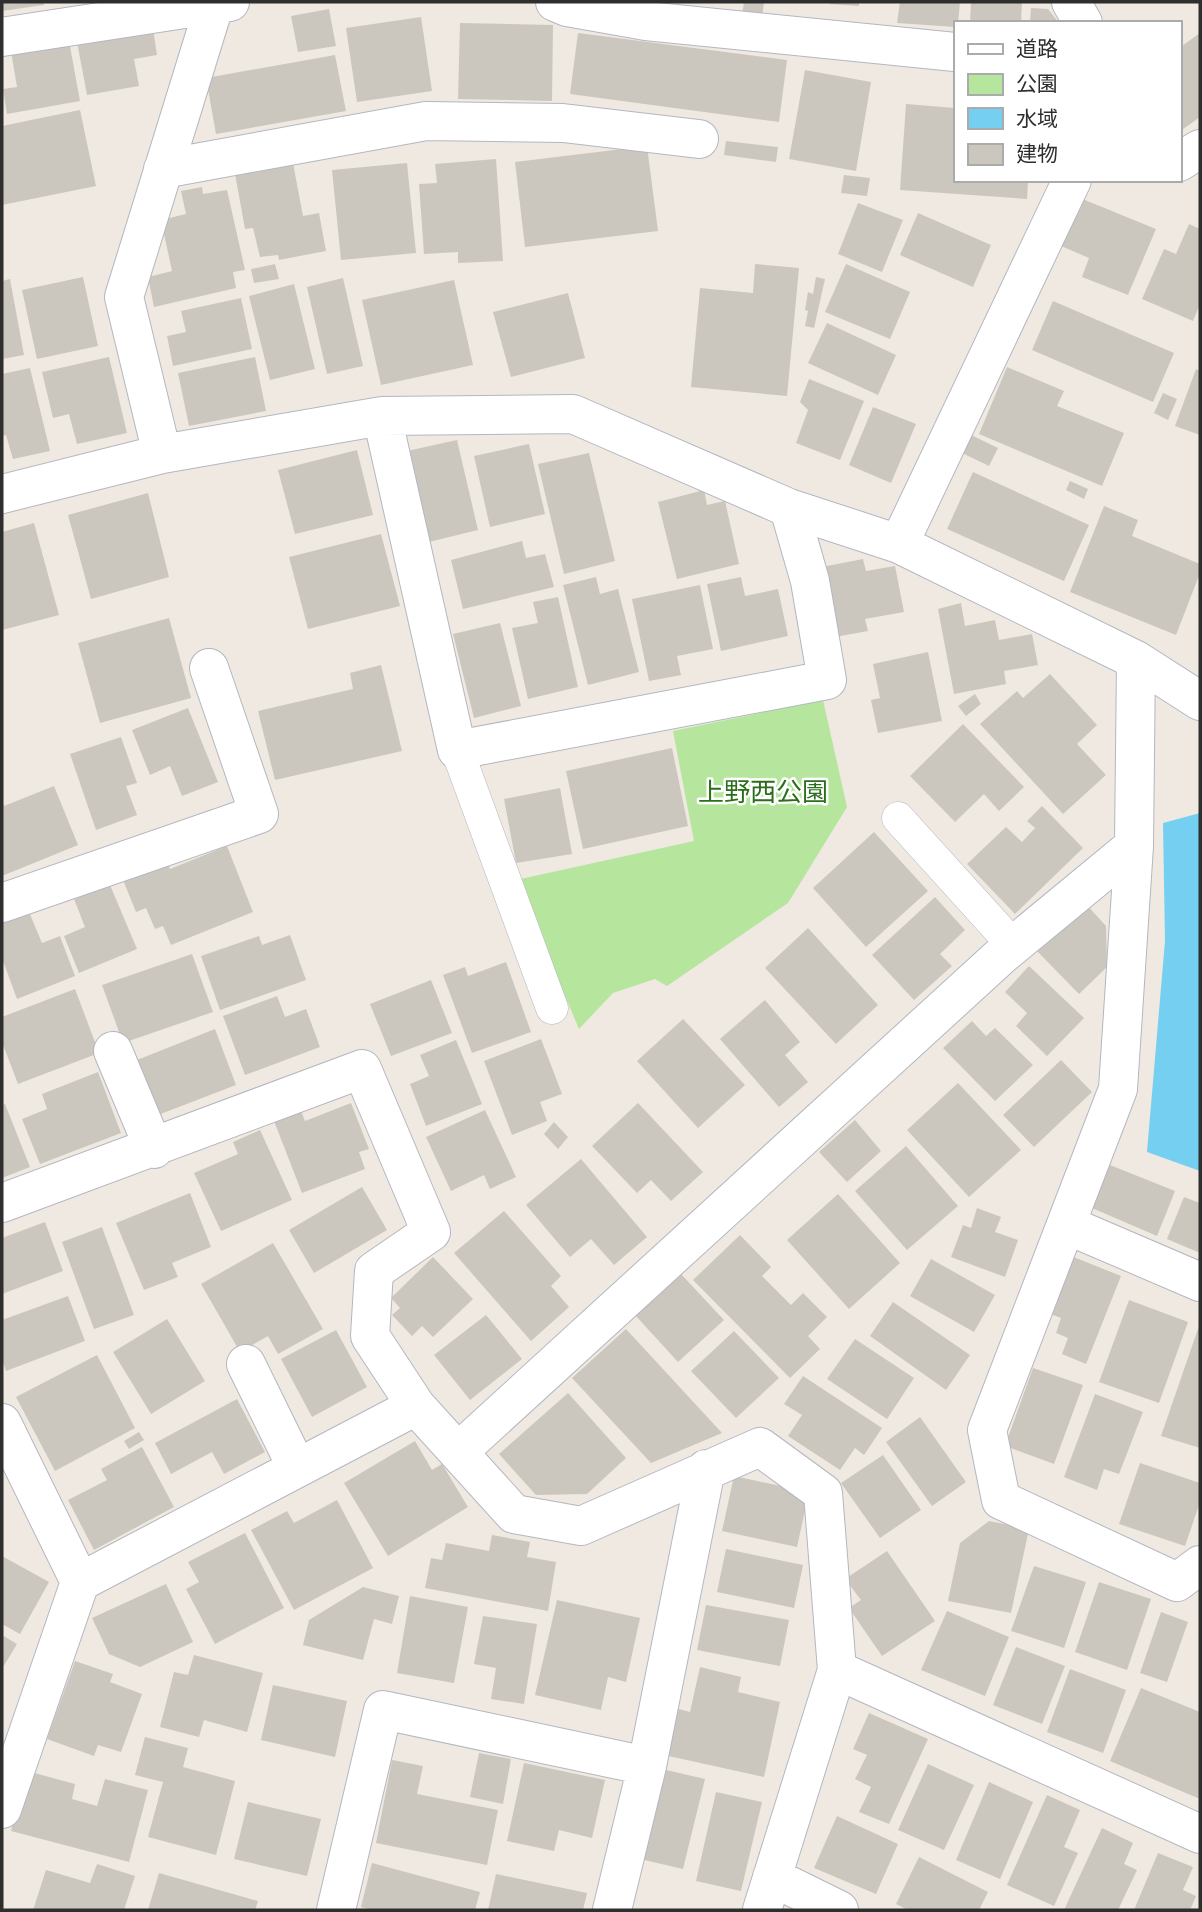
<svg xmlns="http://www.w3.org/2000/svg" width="1202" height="1912" viewBox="0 0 1202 1912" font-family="Commissioner,'Noto Sans JP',sans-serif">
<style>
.green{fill:#b6e59e}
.water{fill:#75cff0}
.building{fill:#cbc7bf}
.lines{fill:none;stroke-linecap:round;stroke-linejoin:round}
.lane-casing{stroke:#b4b7c1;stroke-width:33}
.street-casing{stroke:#b4b7c1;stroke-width:40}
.lane{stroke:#fff;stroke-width:32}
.street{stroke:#fff;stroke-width:38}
.labels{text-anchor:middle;stroke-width:5;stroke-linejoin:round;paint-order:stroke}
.park-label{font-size:26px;fill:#2c6e1b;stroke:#fff}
</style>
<rect width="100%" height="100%" fill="#efe9e1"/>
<path class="green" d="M823,700L847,807L788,903L667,986L655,979L613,993L579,1029L516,880L694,841L673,731Z"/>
<path class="water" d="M1200,813V1171L1147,1152L1165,941L1163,823Z"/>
<path class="building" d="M2,2H44V5L2,11Z
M744,2H764L762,18L742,15Z
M830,2H859V6L829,4Z
M900,2H960L958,23H955V27L897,23Z
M971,2H1022L1021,23H970Z
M1031,8L1048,9L1059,23H1030Z
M329,9L336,46L298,52L291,16Z
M421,17L432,91L357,102L346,28Z
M460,23L553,25L552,101L458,99Z
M153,29L157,55L134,59L139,86L87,95L77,42Z
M578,33L787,60L779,122L570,94Z
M1200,33V117L1179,132V48Z
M69,41L80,101L7,114L3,89L17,87L11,51Z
M335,55L346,111L216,134L206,78Z
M805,70L871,82L856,171L789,159Z
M906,104L955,108V180H1028L1027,199L900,190Z
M80,110L96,186L2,205V126Z
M726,141L778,147L776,162L724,155Z
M647,146L658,231L525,247L515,162Z
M496,159L503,261L458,263V252L424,254L419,184L437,183L435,164Z
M293,163L303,216L319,213L326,251L279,260L278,255L260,257L253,228L245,229L235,174Z
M407,163L416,253L341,260L332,170Z
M844,175L870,178L867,196L841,193Z
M202,187L203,194L227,190L245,270L233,272L236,288L154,307L148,277L172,271L161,220L186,214L181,191Z
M1080,198L1156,229L1128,295L1082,277L1089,258L1061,246Z
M858,203L903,220L882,272L838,254Z
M918,213L991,245L973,287L900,255Z
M1189,224L1200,229V304L1193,321L1142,299L1164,249L1176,254Z
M275,264L279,279L254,283L251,269Z
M755,264L799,268L787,396L691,387L700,288L753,293Z
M846,264L910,292L890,339L825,312Z
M83,277L98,346L37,359L22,290Z
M816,277L825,279L814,328L805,326L808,311L805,310L808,292L813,294Z
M343,278L363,366L327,374L307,287Z
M10,279L24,355L2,359V281Z
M454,280L473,365L381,385L362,300Z
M294,284L315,369L270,380L249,296Z
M568,293L585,358L511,377L493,312Z
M241,298L252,349L173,366L167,336L186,332L181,311Z
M1053,301L1174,353L1153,402L1032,350Z
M827,323L896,355L878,395L808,363Z
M109,357L127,433L77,444L69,414L53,418L42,372Z
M255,357L266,411L189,426L178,373Z
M1007,367L1064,391L1057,406L1124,433L1102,486L979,434Z
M30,368L50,451L13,459L6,435L2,436V374Z
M1196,369L1200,371V435L1175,426Z
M809,379L864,401L840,460L796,443L808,410L800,402Z
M1163,393L1177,399L1168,420L1154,413Z
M873,407L916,424L891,483L849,465Z
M969,434L998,448L989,466L960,452Z
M457,440L478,530L429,542L407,451Z
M529,444L545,514L490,527L474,456Z
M357,450L373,515L295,534L278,470Z
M589,453L615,561L564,574L538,464Z
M973,472L1089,525L1064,581L947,529Z
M1070,481L1088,489L1084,499L1066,490Z
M704,490L707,505L725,501L739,564L677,579L658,502Z
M148,493L169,577L91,599L68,515Z
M1104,506L1138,520L1132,536L1200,564V573L1176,635L1070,592Z
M34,523L59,615L2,630V532Z
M381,534L400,606L308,629L289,557Z
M522,541L526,558L545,554L554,587L463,609L451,560Z
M863,559L866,571L895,566L904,612L865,619L868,631L835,637L822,567Z
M596,577L600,594L618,589L639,672L588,685L563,585Z
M741,577L745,596L778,589L788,636L721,651L707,584Z
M700,585L713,649L677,656L681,675L649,681L632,599Z
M558,597L578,687L528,699L512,628L538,623L533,602Z
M961,603L965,626L995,620L999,640L1032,634L1038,665L1004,671L1006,684L954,694L938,609Z
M169,618L191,698L100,723L78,643Z
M500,623L521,706L474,718L453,634Z
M928,652L942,721L878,733L871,700L880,698L873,664Z
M381,665L402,751L275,780L258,711L353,689L350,673Z
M1050,674L1097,725L1077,744L1106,775L1063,814L980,724L1017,691L1023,698Z
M975,694L981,704L966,716L958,706Z
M188,708L218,782L182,796L170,766L150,775L132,730Z
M963,724L1024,787L999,811L984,794L955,822L910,776Z
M121,737L137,783L126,786L137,815L96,830L70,754Z
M672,748L688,826L583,849L566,771Z
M54,786L78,845L2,876V801L4,806Z
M560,788L572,854L516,863L504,799Z
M1042,806L1083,848L1015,914L967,864L1006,827L1022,842L1035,828L1027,821Z
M874,832L928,891L866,947L813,888Z
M227,846L253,912L171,945L163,926L155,929L146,908L136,912L121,875L166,857L170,869Z
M110,885L137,949L79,973L64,936L85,927L74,899Z
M935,897L965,930L940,954L952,966L914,1000L872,955Z
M1085,903L1106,926L1107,967L1079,994L1036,950Z
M29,912L42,943L60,936L75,976L17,999L2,958V922Z
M808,928L878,1005L836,1044L765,968Z
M290,935L306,980L220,1010L201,956L259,936L262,945Z
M192,954L213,1012L123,1043L102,985Z
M506,962L531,1032L472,1053L443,975L465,967L468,976Z
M1029,966L1084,1018L1047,1056L1016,1026L1027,1013L1005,992Z
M431,980L452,1033L391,1056L370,1004Z
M75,989L99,1053L18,1084L2,1042V1017Z
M277,996L285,1017L306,1009L320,1047L245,1075L223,1016Z
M765,1000L800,1042L785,1055L808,1082L779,1107L720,1039Z
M683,1019L745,1085L698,1128L637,1061Z
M972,1021L986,1036L995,1028L1033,1065L995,1101L943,1048Z
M215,1029L236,1085L158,1115L137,1060Z
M541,1039L562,1094L540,1102L547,1121L512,1135L484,1061Z
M456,1040L482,1104L426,1126L410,1084L429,1076L420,1055Z
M1061,1060L1092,1092L1034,1147L1003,1115Z
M98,1072L121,1133L40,1164L22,1119L47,1109L42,1094Z
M958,1083L1021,1150L969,1197L907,1130Z
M351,1103L369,1149L359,1152L365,1169L302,1193L274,1121L301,1111L305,1121Z
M638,1103L703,1172L671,1201L651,1180L637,1193L592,1146Z
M5,1104L30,1167L2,1178V1105Z
M485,1110L516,1177L490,1189L484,1175L451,1191L426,1137Z
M855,1120L881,1151L847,1182L819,1152Z
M554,1122L568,1137L558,1149L544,1134Z
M260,1130L292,1200L221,1231L194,1173L238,1154L233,1142Z
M906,1146L958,1206L907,1250L855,1191Z
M581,1159L647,1237L614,1265L591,1239L570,1257L526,1205Z
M1110,1165L1175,1191L1157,1236L1092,1208Z
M362,1187L387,1230L314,1273L289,1230Z
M190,1193L211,1247L172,1263L178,1277L144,1290L116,1223Z
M838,1194L900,1263L849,1309L787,1240Z
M1184,1197L1200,1203V1253L1167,1239Z
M977,1208L1001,1217L995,1232L1018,1240L1005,1277L951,1257L963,1225L971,1228Z
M504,1211L561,1276L551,1286L569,1307L531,1341L454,1253Z
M45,1222L63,1271L2,1294V1238Z
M102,1227L134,1315L94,1329L62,1242Z
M740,1235L771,1267L762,1276L791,1305L803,1293L827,1317L808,1336L820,1349L790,1378L693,1280Z
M273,1243L323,1329L278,1354L268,1336L240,1352L201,1284Z
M1071,1256L1121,1276L1086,1364L1062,1354L1068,1338L1056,1333L1061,1318L1048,1313Z
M433,1257L473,1299L433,1337L422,1326L412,1336L392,1315L400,1308L391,1298Z
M931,1259L995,1295L974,1332L910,1296Z
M681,1274L724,1320L678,1362L635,1315Z
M68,1296L85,1341L6,1371L2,1359V1320Z
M1129,1300L1188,1322L1159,1403L1099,1382Z
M893,1302L970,1355L946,1390L870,1336Z
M486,1315L522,1359L470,1400L434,1355Z
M167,1319L205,1381L151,1414L113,1352Z
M1200,1323V1448L1161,1436Z
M626,1329L722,1433L651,1463L572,1378Z
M336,1330L367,1387L312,1417L281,1359Z
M734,1331L779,1378L736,1418L691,1371Z
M855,1339L914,1378L887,1419L827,1379Z
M97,1355L135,1428L55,1471L16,1397Z
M1033,1368L1083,1385L1054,1464L1005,1446Z
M803,1376L882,1428L864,1455L855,1448L840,1470L788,1436L802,1415L784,1404Z
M568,1393L626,1458L587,1494L536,1495L499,1454Z
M1095,1394L1143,1412L1119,1474L1104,1469L1097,1490L1064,1477Z
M237,1399L265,1452L224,1474L212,1452L171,1474L155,1443Z
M920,1417L966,1482L932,1506L886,1442Z
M139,1432L144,1440L129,1449L124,1441Z
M415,1441L432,1470L442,1464L468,1507L388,1556L344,1483Z
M142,1447L174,1507L94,1550L68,1500L107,1480L101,1469Z
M883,1455L921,1510L880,1538L841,1483Z
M1140,1463L1200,1483V1502L1185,1546L1119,1524Z
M734,1476L809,1492L797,1547L722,1531Z
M337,1500L373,1568L294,1610L251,1530L287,1511L294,1523Z
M989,1521L1029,1529L1011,1613L948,1601L960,1543Z
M245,1533L284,1608L215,1644L186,1589L199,1582L188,1562Z
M492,1535L530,1542L527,1557L556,1562L548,1611L425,1588L431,1558L442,1560L446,1543L489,1551Z
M726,1549L803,1565L794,1608L717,1592Z
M887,1551L935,1621L882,1656L849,1608L861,1600L845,1579Z
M2,1556L49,1582L20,1634L2,1624Z
M1034,1566L1086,1582L1064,1648L1011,1631Z
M1099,1582L1151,1599L1127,1670L1075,1652Z
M166,1584L193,1642L140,1667L109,1654L92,1618Z
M363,1587L399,1596L392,1624L374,1619L363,1660L303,1645L309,1620Z
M410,1596L468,1607L454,1683L397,1673Z
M557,1600L640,1618L626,1682L608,1677L601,1710L535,1695Z
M706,1605L789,1620L780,1666L697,1650Z
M947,1611L1009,1637L985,1696L921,1670Z
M1161,1612L1188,1622L1167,1682L1140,1673Z
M483,1616L537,1624L524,1704L491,1699L496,1668L474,1664Z
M2,1635L17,1644L2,1669Z
M1016,1647L1065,1666L1042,1724L993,1705Z
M194,1655L263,1673L247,1732L204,1720L199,1737L160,1727L174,1672L188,1675Z
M75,1661L113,1674L110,1682L142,1694L121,1752L98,1745L94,1756L47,1739Z
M700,1667L741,1677L738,1692L780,1702L764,1777L664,1755L675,1708L690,1712Z
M1070,1669L1126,1690L1103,1753L1047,1732Z
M273,1685L347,1701L335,1757L261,1740Z
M1141,1688L1200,1712V1799L1110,1761Z
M869,1713L928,1739L889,1824L859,1812L871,1787L855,1779L867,1755L853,1749Z
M145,1737L188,1748L183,1767L235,1781L216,1855L148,1837L163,1782L135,1775Z
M479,1753L511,1759L503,1804L470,1797Z
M392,1760L423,1766L417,1794L498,1810L487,1865L376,1843Z
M524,1763L605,1780L592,1838L559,1830L554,1851L507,1841Z
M928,1764L974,1785L944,1850L898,1830Z
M662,1769L705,1779L683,1869L640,1859Z
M27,1771L75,1784L72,1799L97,1806L105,1779L148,1790L129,1862L11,1831Z
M989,1782L1033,1802L1000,1879L956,1860Z
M716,1792L762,1802L741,1891L696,1881Z
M1047,1795L1080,1810L1064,1847L1078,1853L1054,1906L1007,1885Z
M248,1802L321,1819L307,1876L234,1859Z
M837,1816L898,1844L876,1894L814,1868Z
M1102,1828L1133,1843L1124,1864L1137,1870L1118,1910H1064Z
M1158,1853L1193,1867L1183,1890L1196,1896L1190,1910H1134Z
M919,1857L988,1892L979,1910H908L896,1904Z
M372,1863L480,1892L475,1910H374L361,1907Z
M97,1864L135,1876L124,1910H33L46,1870L90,1883Z
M159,1873L258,1901L255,1910H148Z
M496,1874L587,1893L583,1910H488Z"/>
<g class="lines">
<g class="lane-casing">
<path id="lane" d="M457,750L552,1008
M898,818L1013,945"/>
</g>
<g class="street-casing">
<path id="street" d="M555,2L567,7L646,21L955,52
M1071,2L1083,23
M2,37L230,2
M1179,162L1200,149
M163,169L426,121L563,123L699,139
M162,454L124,297L214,6
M2,494L162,454L382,416
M789,508L810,581L827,680L457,750L382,416L573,414L789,508L899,544L1136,660L1200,701
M899,544L1072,180
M1136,660L1134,846L1118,1089L987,1430L1001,1500L1177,1582L1200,1565
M2,903L259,814L209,668
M113,1051L154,1149
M2,1203L362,1069L431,1232L374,1271L370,1336L416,1406L514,1514L581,1526L760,1447L823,1493L837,1670L762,1910
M1067,1225L1200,1282
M246,1364L297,1468
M2,1423L80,1582L2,1809
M458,1452L1003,954L1134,846
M80,1582L416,1406
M837,1670L1200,1834
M772,1877L839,1910
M336,1910L383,1710L647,1766
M612,1910L647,1766L706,1469"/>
</g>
<use href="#lane" class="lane"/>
<use href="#street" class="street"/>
</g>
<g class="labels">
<g class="park-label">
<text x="763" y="801">上野西公園</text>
</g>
</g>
<rect width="1202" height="1912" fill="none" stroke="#2e2e2e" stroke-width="7"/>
<rect x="954" y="21" width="228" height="161" fill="#ffffff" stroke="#ababab" stroke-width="2"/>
<rect x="968" y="44" width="35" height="10" fill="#ffffff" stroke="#ababab" stroke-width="2"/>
<text x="1016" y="56" font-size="21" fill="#2e2e2e">道路</text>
<rect x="968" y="74" width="35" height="21" fill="#b6e59e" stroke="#ababab" stroke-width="2"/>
<text x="1016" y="91" font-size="21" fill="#2e2e2e">公園</text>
<rect x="968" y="108" width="35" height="21" fill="#75cff0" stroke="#ababab" stroke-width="2"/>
<text x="1016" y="126" font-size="21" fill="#2e2e2e">水域</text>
<rect x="968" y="144" width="35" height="21" fill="#cbc7bf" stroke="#ababab" stroke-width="2"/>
<text x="1016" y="161" font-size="21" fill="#2e2e2e">建物</text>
</svg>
